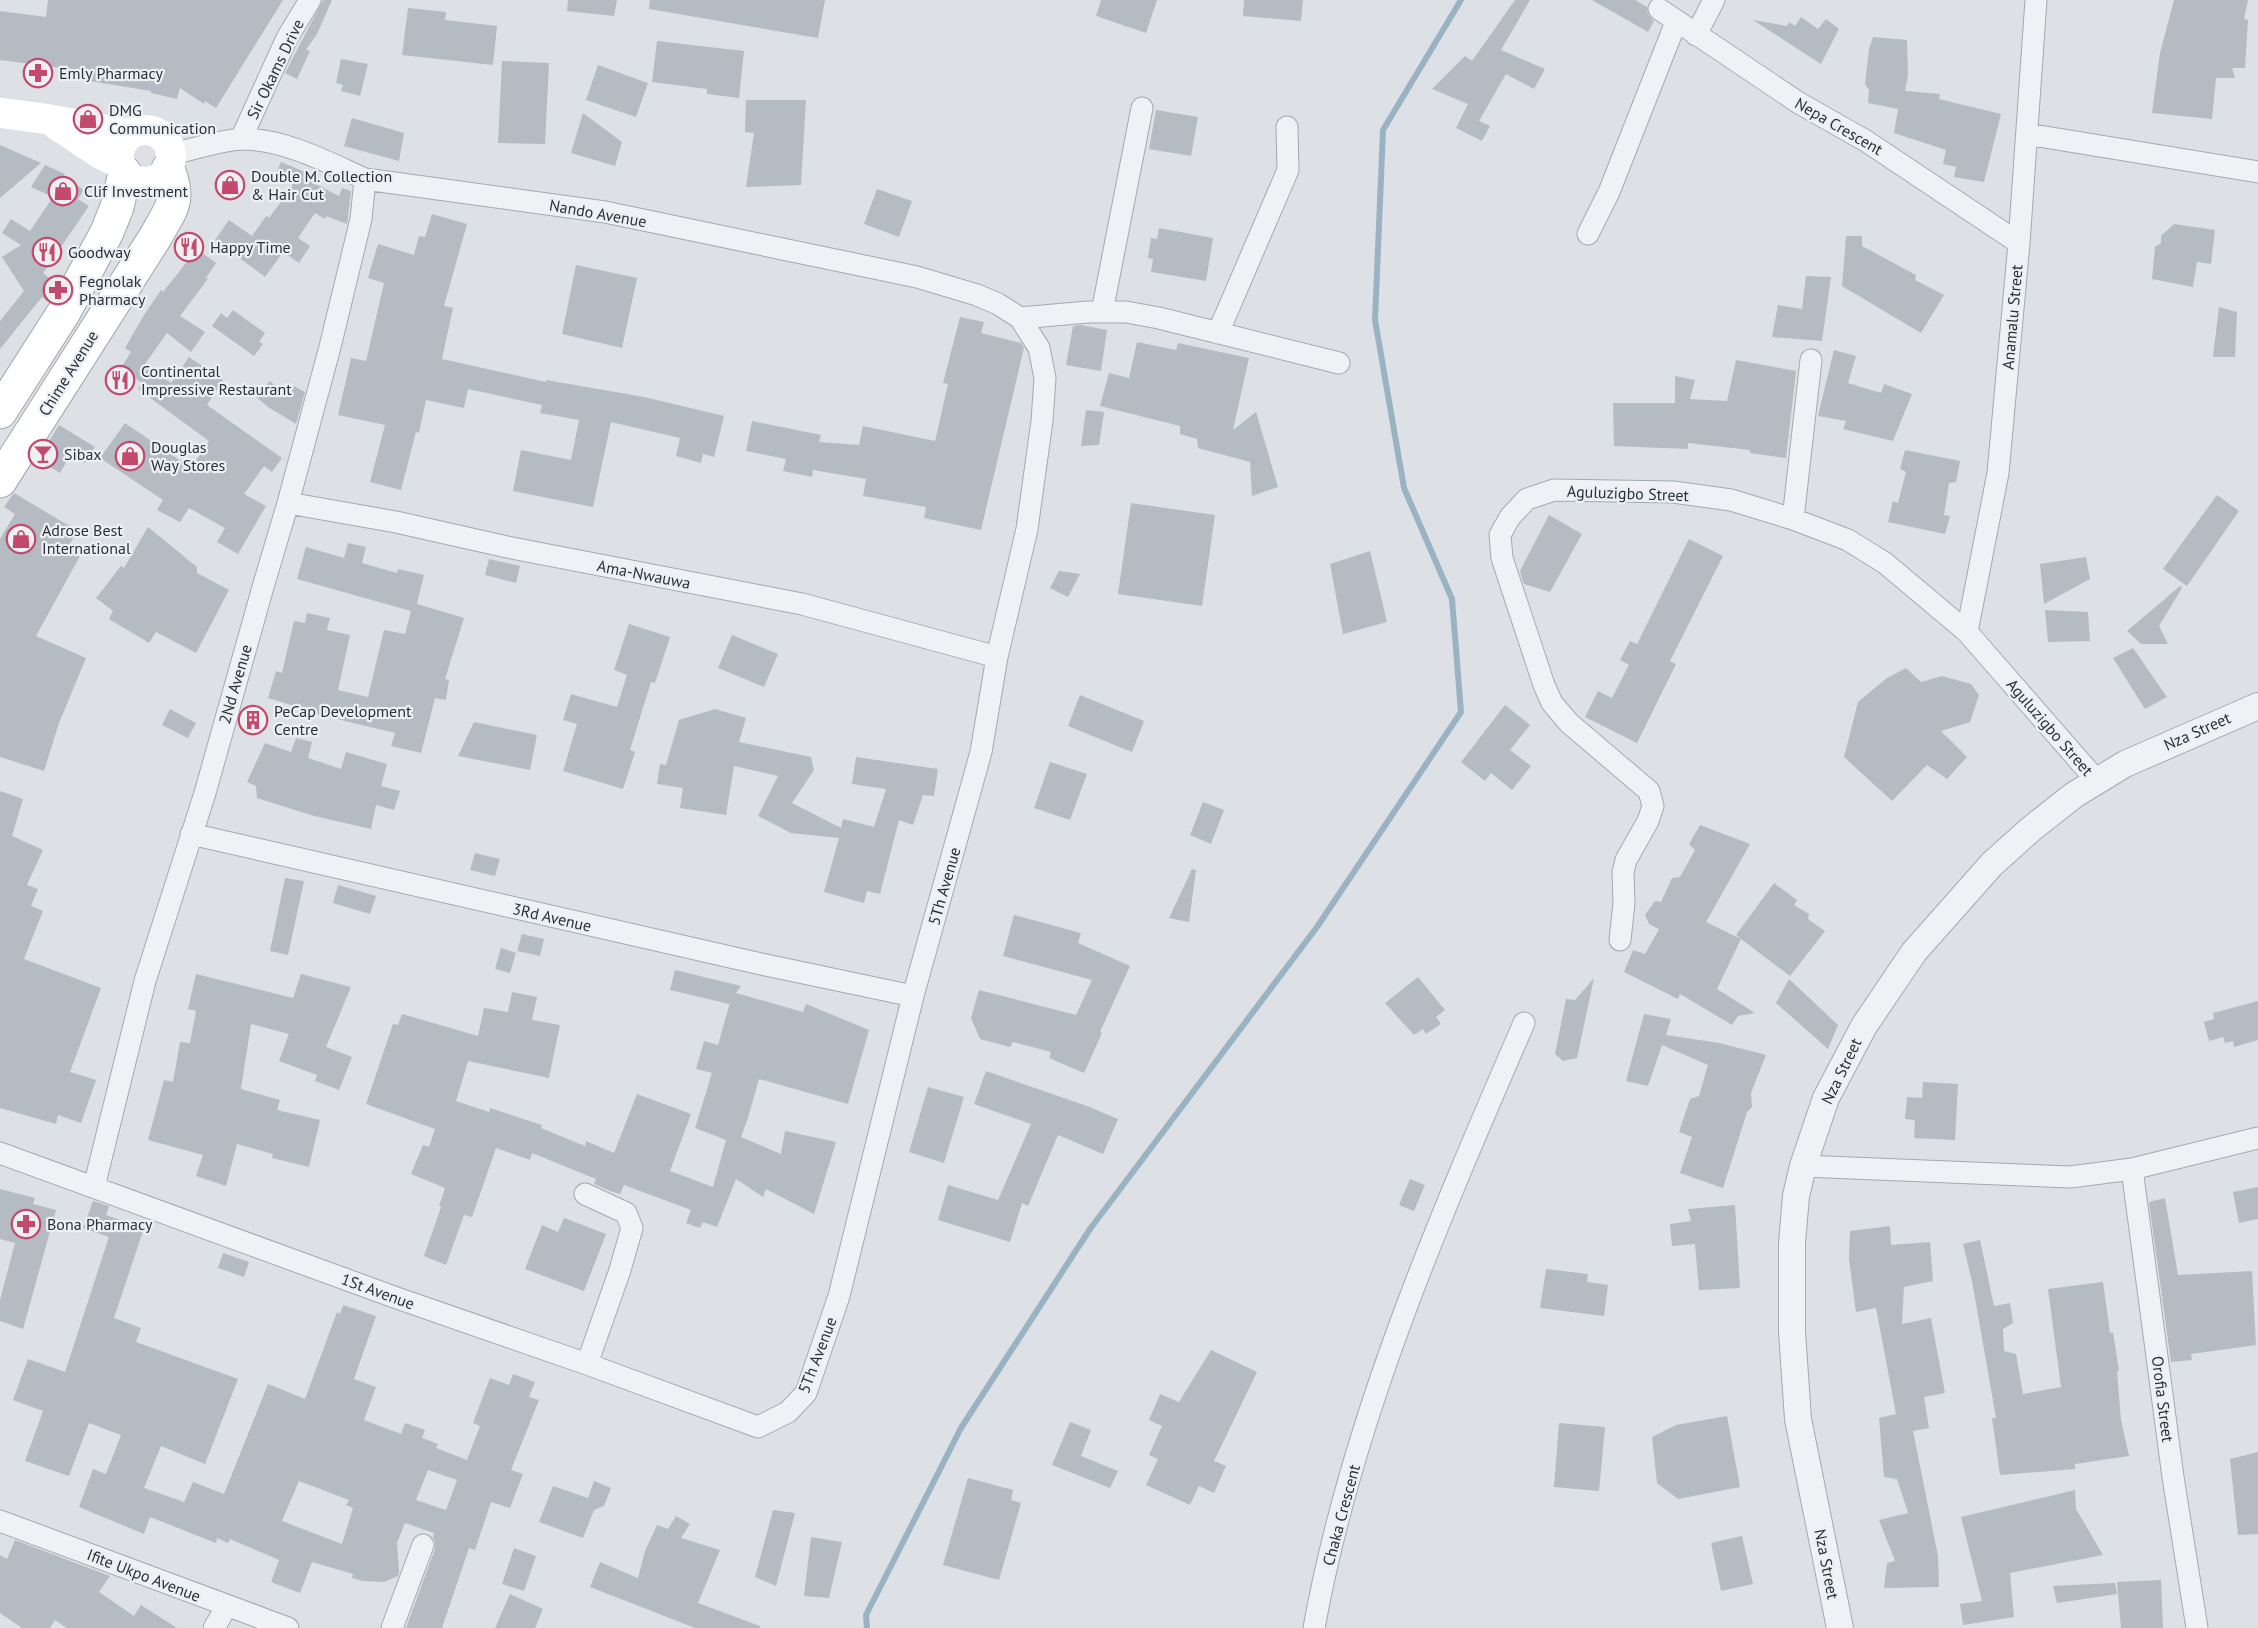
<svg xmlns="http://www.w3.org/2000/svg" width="2258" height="1628" viewBox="0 0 2258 1628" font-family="'PT Sans',sans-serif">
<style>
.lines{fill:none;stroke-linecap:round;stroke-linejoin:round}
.stream{stroke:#9ab3c3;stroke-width:6}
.building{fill:#b4bbc2;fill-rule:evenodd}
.minor-casing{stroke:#a3a9af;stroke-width:23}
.tertiary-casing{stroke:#a3a9af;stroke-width:28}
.primary-casing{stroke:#9da7b0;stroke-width:35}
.minor{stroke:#eff1f4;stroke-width:21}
.tertiary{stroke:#eff1f4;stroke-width:26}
.secondary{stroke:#fff;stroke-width:30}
.primary{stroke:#fff;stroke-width:33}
.labels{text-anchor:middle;stroke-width:4.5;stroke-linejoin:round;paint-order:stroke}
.street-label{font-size:16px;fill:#28313b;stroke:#ecf0f3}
.poi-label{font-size:16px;fill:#28313b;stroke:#ecf0f3;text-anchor:start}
</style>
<rect width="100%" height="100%" fill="#dde1e5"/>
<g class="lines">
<path class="stream" d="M867,1628L866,1615L961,1428L1090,1229L1317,927L1461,712L1452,599L1404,488L1375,320L1383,130L1461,0"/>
</g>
<path class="building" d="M48,0H283L216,108L205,101L204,104L180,88L177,99L151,93V91L83,80L85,71L0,60V11L46,17Z
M323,0H332L317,34L306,50L310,51L297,79L285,73Z
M568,0H617L614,16L567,11Z
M650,0H825L818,38L649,9Z
M1101,0H1157L1146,33L1096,16Z
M1244,0H1303L1301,21L1243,16Z
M1515,0H1530L1501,50L1545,69L1534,89L1506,74L1479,121L1490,126L1482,141L1456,128L1468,104L1432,89L1465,56L1472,61Z
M1592,0H1635L1647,7L1648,15L1654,21L1648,32Z
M2174,0H2248L2244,19L2248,20L2245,68H2232L2235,78H2216L2212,119L2152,113L2160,53Z
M408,8L446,12L445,20L497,26L493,65L402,55Z
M1801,17L1818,29L1826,19L1839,29L1821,64L1753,20L1787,26L1789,22L1795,26Z
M1873,37L1907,40L1908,75L1905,91L1940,94L1939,99L2001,114L1984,182L1954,177L1956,167L1943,164L1946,150L1894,133L1898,109L1868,103L1869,90L1865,84L1869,49Z
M657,41L744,51L739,98L707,94V89L652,82Z
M341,59L368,64L360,96L341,91L343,85L336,83Z
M502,61L549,63L545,144L498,143Z
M598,65L648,83L636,117L586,100Z
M746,100H806L801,185L746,187L754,133L745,132Z
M1156,110L1198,117L1191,156L1149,149Z
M583,113L622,142L615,166L571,153Z
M352,118L404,133L399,161L344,146Z
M0,145L41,163L0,198Z
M281,162L305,172L303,178L339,196L342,188L351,191L348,217L347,224L326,216L325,219L315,213L298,238L310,246L299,263L283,252L265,277L215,240L229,220L252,236L266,216L269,218L293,185L275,177Z
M45,165L65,174L63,176L84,190L78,199L89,206L43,273L57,285L48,302L42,297L0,349V321L24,291L2,257L21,245L2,233L11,219L30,231L53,197L31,187Z
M877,189L912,201L899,237L864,224Z
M432,214L467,224L444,306L453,308L442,359L546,382V380L644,397L724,416L714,457L703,454L701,463L676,456L680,438L611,422L593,507L513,491L521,450L571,460L579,420L540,413L542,405L468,389L464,408L426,400L419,433L416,432L401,490L370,482L385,425L338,415L351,358L366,361L384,283L368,278L378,244L414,255L419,236L425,237Z
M2174,224L2215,230L2211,264L2197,262L2193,287L2152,279L2155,247L2161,243V236Z
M1159,228L1213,238L1206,281L1151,272L1153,259L1148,258L1151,238L1157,239Z
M1846,236H1862V246L1916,275L1915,280L1944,295L1921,333L1842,286Z
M197,249L216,263L206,278L208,279L180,316L205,332L191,352L167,333L145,364L171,383L189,357L223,380L207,405L282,458L272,472L264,466L244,494L266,506L238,554L217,542L225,528L189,508L180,522L157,510L163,500L100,458L125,423L191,468L209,441L138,389L142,383L121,368L131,352L125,348L144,315L161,290L163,292Z
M576,265L637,278L622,348L562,334Z
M1806,276L1831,277L1822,341L1772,337L1778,305L1802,309Z
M2219,307L2237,312L2235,357H2213Z
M233,310L265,333L259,342L263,344L254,356L212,326L221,313L227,318Z
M960,317L984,322L981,333L1021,343L1024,348L981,530L924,518L926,507L863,496L866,479L813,470L812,477L783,471L786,459L746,451L752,421L821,435L819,442L859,445L863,426L935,441L948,384L943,383Z
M1081,325L1107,330L1101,371L1066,365L1073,326Z
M1137,342L1176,350L1178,343L1249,358L1233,430L1256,412L1278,487L1252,496L1250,462L1198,448L1197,439L1180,434V426L1100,406L1109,373L1129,378Z
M1834,350L1856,356L1848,383L1881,393L1884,384L1912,394L1893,441L1843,429L1846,421L1818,416Z
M1736,360L1796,371L1786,458L1750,453V450L1688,443V449L1614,446L1613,403H1675V376L1695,380L1690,399L1727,401Z
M270,381L288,396L294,386L305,392L296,424L268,407L256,397Z
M1086,410L1104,412L1099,445L1081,446Z
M59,425L95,447L85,463L71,454L60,473L38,459Z
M1905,450L1960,461L1956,482L1949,483L1944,515L1950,516L1945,534L1888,522L1893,501L1898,503L1906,472L1900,469Z
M14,493L78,531L67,548L80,556L36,636L86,658L59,723L44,771L0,757V539L15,514L4,507Z
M2217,495L2239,511L2187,586L2163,569Z
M1131,503L1215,515L1202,606L1118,594Z
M1549,515L1582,534L1550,592L1524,584L1520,571Z
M148,527L197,567V573L229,590L196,653L156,632L149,643L109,619L113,611L96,598L121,566L124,568Z
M1689,539L1723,556L1670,661L1676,664L1637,743L1585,717L1598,691L1612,698L1629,665L1620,660L1630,641L1637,644Z
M348,543L366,547L362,563L397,573L398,569L424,575L417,604L464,618L445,679L449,680L446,700L435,698L421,753L391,746L395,733L304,711V709L268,698L276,671L282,673L294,621L305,623L307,613L330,618L327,630L350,635L338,690L368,697L384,630L405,634L411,611L297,579L306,547L344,558Z
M1370,551L1387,622L1343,634L1330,564Z
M2086,557L2090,579L2044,604L2040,564Z
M489,559L520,566L516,583L485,575Z
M1059,571L1080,574L1068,597L1050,588Z
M2180,586L2182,588L2159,626L2168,644H2141L2127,631Z
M2045,610L2088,612L2090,641L2048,642Z
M629,624L670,637L655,683L651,682L630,750L635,752L623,789L563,771L577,724L563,720L571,694L617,707L627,675L614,670Z
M732,635L778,654L764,687L718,668Z
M2133,648L2167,697L2145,709L2113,658Z
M1906,668L1921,682L1942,676L1971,684L1979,695L1970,722L1941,731L1967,757L1947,779L1927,765L1892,801L1844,757L1858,702L1887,678Z
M1080,695L1144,721L1132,752L1068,726Z
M1505,705L1530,725L1510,750L1531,766L1512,790L1491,773L1485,781L1461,762Z
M170,709L196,723L188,738L162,725Z
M715,709L746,718L739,742L811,757L814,770L792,803L841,828L843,819L874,827L886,789L852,784L856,757L938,769L934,796L923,795L913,825L899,820L880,894L867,891L864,903L824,892L839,838L791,833L758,816L778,776L734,766L726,815L680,808L683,788L657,784L660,764L666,765L679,720Z
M474,722L537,735L530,770L458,756Z
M296,738L312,742L308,758L341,769L346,752L387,764L381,786L400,791L394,810L376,805L371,829L314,816L257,798L256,786L247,782L265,743L291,752Z
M1050,762L1087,774L1070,820L1034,808Z
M0,791L23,799L12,836L43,850L27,885L38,889L31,906L43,911L24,959L101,988L70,1072L96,1080L81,1123L58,1115L56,1124L0,1108Z
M1203,802L1224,810L1211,844L1190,835Z
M1700,825L1750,844L1706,922L1741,939L1736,935L1774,883L1797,900L1794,905L1809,914L1808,919L1825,931L1790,976L1741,939L1717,989L1755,1013L1738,1016L1732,1025L1680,994L1678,999L1624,972L1633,950L1645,954L1659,929L1649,924L1645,915L1655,901L1661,902L1672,878L1680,877L1695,850L1689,844Z
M475,853L500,859L495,876L470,870Z
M1192,869L1196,870L1189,922L1169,918Z
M285,878L304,881L288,955L270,951Z
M338,885L376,896L370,914L333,903Z
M1014,915L1081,933L1078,943L1130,966L1100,1032L1102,1033L1084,1073L1049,1058L1051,1052L1013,1042L1010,1047L980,1039L971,1018L979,990L1076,1015L1092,980L1003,956Z
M522,934L544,939L540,956L517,951Z
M501,948L516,953L510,973L495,969Z
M675,970L741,986L736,993L803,1012L806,1004L869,1030L848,1104L759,1079L748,1118L741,1137L781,1154L785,1131L836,1142L814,1214L766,1189L763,1197L736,1179L717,1227L703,1222L700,1228L686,1223L691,1210L624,1185L620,1194L610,1191L594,1184L596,1179L532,1153L530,1160L496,1148L472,1217L464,1215L446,1265L424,1256L441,1207L439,1206L445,1188L411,1174L423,1145L429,1147L435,1129L366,1104L393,1024L398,1025L402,1014L478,1036L484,1008L508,1012L512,992L537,997L532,1020L560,1025L549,1078L468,1061L456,1101L489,1112L490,1108L542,1125L541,1128L585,1146L586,1141L614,1153L637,1094L691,1114L670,1171L713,1187L726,1140L695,1128L712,1073L696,1069L704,1041L718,1045L730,1002L729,1004L670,990Z
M196,974L293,998L301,974L351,987L326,1047L352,1057L339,1090L315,1081L317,1075L279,1061L289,1034L251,1024L241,1089L280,1100L277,1110L320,1120L309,1167L272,1158L273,1154L237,1144L226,1186L196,1176L203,1155L148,1140L164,1080L173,1082L180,1042L190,1043L196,1011L188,1009Z
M1418,977L1445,1010L1436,1017L1441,1024L1426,1034L1423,1029L1414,1035L1385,1003Z
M1594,978L1577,1058L1563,1061L1555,1054L1566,999L1575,1000Z
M1789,979L1838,1025L1828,1049L1776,1003Z
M2258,1001V1040L2234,1047L2233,1041L2225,1043L2223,1037L2209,1041L2204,1022L2214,1019L2213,1013Z
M1644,1014L1671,1019L1666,1035L1719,1043L1766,1055L1751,1093L1752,1107L1747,1112L1723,1188L1680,1173L1692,1137L1679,1132L1690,1099L1699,1096L1708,1065L1662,1045L1648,1086L1626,1081Z
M986,1071L1087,1106L1118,1119L1103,1154L1058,1135L1028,1206L1022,1203L1010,1242L938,1220L948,1185L998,1200L1031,1124L974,1104Z
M1923,1082L1958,1084L1955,1140L1914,1138L1915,1120L1905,1119L1907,1097L1922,1098Z
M928,1087L964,1097L944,1163L909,1152Z
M1410,1179L1425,1185L1414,1211L1399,1205Z
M2258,1187V1219L2239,1223L2233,1192Z
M0,1189L35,1198L33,1204L56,1210L23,1329L0,1321V1300L15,1243L0,1239Z
M2165,1198L2178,1275L2252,1271L2256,1345L2191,1354L2192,1360L2171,1362L2149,1202Z
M93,1201L109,1206L106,1215L144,1228L114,1318L141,1328L136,1342L238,1379L205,1464L161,1446L144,1488L184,1502L193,1482L224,1494L268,1384L305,1399L337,1312L340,1314L343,1305L376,1316L354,1379L376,1387L364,1420L401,1434L405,1423L425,1430L422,1438L438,1444L436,1448L467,1460L480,1426L473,1423L490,1378L509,1385L513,1374L535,1382L529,1397L539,1400L511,1470L523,1474L510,1508L491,1502L475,1550L469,1548L442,1628H406L435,1549V1542L433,1537L434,1533L405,1523L397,1543L399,1572L398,1576L384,1582L363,1581L352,1578L353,1574L312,1562L300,1593L271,1582L279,1560L230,1539L228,1543L217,1538L216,1543L150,1517L144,1534L79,1507L93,1469L106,1474L121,1435L89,1423L69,1476L25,1461L43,1411L13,1400L28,1359L65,1372L109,1237L83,1228ZM428,1470L457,1480L446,1510L416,1500ZM299,1481L349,1500L346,1505L353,1508L342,1544L282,1521Z
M1735,1205L1740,1288L1699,1290L1695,1244L1672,1246L1670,1224L1691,1221L1688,1209Z
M564,1218L606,1234L584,1291L525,1269L542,1225L558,1232Z
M1890,1226L1891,1245L1930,1242L1933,1281L1904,1287L1902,1324L1931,1318L1945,1393L1924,1397L1929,1428L1913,1431L1938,1556L1939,1587L1884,1588L1887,1563L1895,1561L1879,1520L1908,1513L1897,1479L1884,1477L1879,1418L1896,1414L1876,1308L1856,1312L1849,1259L1850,1231Z
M1980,1240L1994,1306L2010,1303L2013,1323L2003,1329L2004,1351L2016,1354L2023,1394L2061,1387L2048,1289L2103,1282L2110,1333L2113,1332L2119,1371H2117L2121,1420L2129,1456L2075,1464V1469L2000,1475L1992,1418H1996L1972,1281L1963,1244Z
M223,1253L249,1262L244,1277L218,1268Z
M1546,1269L1588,1274L1587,1282L1608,1285L1604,1316L1540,1308Z
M1211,1350L1257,1372L1214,1461L1226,1466L1214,1493L1199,1486L1190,1505L1146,1485L1158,1459L1149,1455L1162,1426L1149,1420L1160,1394L1179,1402Z
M1727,1416L1740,1487L1678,1499L1657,1483L1652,1437L1676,1425Z
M1070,1422L1091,1430L1081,1456L1118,1471L1110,1488L1052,1465Z
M1559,1423L1605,1427L1599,1491L1554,1487Z
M2258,1452V1534L2238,1535L2230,1459Z
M968,1478L1013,1490L1011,1500L1021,1503L999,1580L943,1565Z
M594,1481L611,1488L604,1506L594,1510L583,1538L539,1522L553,1486L588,1498Z
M2075,1490L2076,1509L2103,1555L2010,1573L2014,1617L1963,1625L1960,1604L1982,1601L1961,1517Z
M773,1510L795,1513L776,1586L755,1577Z
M676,1516L690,1524L681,1538L720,1550L698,1603L760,1626V1628H695L590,1587L600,1562L638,1578L645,1551L657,1525L668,1529Z
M1742,1536L1753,1584L1721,1591L1711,1543Z
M811,1537L842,1542L829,1598L804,1596Z
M15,1540L110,1576L99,1592L134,1616L141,1605L177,1628H67L55,1620L50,1628H22L0,1613V1555L7,1559Z
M514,1548L536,1556L524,1591L502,1584Z
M2161,1580L2163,1628H2121L2117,1582Z
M2115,1583L2117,1594L2057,1603L2053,1586Z
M510,1594L543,1609L535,1628H495Z"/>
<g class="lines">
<g class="minor-casing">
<path id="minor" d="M1659,9L1799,103L1866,141L2019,243
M1696,35L1714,0
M2027,134L2258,172
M241,139L287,38L310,0
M1588,234L1609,192L1676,22
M1102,312L1142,108
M1020,318L1088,312H1126L1159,318L1339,363
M1218,333L1288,170L1287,127
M288,503L396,522L507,547L802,604L997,657
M1793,519L1811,360
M1967,632L1998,473L2019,243L2036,0
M191,834L761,964L913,996
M1620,940L1624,903L1623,872L1626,860L1648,821L1653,806L1649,791L1569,723L1552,703L1544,685L1502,558L1500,535L1510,517L1527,499L1554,490L1673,492L1731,500L1793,519L1848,540L1885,563L1967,632L2097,781
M0,1153L394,1297L587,1364L758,1427L788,1412L806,1393L839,1296L913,996L981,752L997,657L1027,529L1042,421L1045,378L1039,348L1020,318L998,304L977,295L917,277L605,212L365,179C327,162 286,140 244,139C224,139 191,150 171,154
M1803,1166L2070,1177L2132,1169L2258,1138
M2132,1169L2173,1477L2197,1628
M94,1187L145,981L205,793L263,587L288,503L330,347L361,219L365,179
M585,1194L626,1213L632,1228L620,1270L587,1364
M0,1521L288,1628
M214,1628L227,1606
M392,1628L423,1545
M1314,1628C1352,1418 1440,1217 1524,1023"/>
</g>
<g class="tertiary-casing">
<path id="tertiary" d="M1840,1628L1798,1419L1792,1332V1243L1796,1196L1803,1166L1826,1098L1864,1026L1914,952L1992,864L2031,829L2074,795L2125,764L2258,706"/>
</g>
<g class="primary-casing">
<path id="primary" d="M0,412L64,312L107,232L117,207L125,173
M0,481L156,236C171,208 181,202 168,169"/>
</g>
<use href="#minor" class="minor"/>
<use href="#tertiary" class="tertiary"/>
<path class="secondary" d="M0,113L47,119L130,134
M57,125L99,153L119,163
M119 156a26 26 0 1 1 52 0a26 26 0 1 1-52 0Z"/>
<use href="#primary" class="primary"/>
</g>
<defs>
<g id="pharmacy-ring" transform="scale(1.5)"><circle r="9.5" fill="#ecf0f3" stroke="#c34a6c" stroke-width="1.5"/><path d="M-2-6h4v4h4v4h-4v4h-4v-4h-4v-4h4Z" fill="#c34a6c"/></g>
<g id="shop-ring" transform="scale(1.5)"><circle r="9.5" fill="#ecf0f3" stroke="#c34a6c" stroke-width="1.5"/><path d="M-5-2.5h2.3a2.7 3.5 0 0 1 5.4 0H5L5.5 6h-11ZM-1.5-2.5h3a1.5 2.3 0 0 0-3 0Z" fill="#c34a6c"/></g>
<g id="restaurant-ring" transform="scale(1.5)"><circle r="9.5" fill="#ecf0f3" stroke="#c34a6c" stroke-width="1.5"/><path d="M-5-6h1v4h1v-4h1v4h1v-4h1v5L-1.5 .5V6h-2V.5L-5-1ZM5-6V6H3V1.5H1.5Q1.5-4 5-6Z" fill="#c34a6c"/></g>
<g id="bar-ring" transform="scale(1.5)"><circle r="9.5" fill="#ecf0f3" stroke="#c34a6c" stroke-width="1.5"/><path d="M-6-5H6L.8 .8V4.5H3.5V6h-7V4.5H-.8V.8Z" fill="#c34a6c"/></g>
<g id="building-ring" transform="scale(1.5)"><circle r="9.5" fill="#ecf0f3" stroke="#c34a6c" stroke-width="1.5"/><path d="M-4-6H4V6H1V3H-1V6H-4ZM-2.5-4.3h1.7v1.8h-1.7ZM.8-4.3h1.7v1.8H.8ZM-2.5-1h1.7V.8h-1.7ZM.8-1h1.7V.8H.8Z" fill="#c34a6c"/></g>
</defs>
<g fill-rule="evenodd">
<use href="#pharmacy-ring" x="38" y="73"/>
<use href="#shop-ring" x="88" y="119"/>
<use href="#shop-ring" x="230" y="185"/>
<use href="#shop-ring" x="63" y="191"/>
<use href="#restaurant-ring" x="189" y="247"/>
<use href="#restaurant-ring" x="47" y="252"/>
<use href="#pharmacy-ring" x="58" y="290"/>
<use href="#restaurant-ring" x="120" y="380"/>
<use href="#bar-ring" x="43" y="454"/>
<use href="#shop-ring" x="130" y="456"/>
<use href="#shop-ring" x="21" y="539"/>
<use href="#building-ring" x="253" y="720"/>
<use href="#pharmacy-ring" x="26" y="1224"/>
</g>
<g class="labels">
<g class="street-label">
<text transform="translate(275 69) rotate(-64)" y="6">Sir Okams Drive</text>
<text transform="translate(1839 126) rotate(30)" y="6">Nepa Crescent</text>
<text transform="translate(598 213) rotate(10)" y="6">Nando Avenue</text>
<text transform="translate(2012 317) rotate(-85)" y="6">Anamalu Street</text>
<text transform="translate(68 373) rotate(-58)" y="6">Chime Avenue</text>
<text transform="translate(1628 493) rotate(2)" y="6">Aguluzigbo Street</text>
<text transform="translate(644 574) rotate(11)" y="6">Ama-Nwauwa</text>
<text transform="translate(235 684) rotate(-74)" y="6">2Nd Avenue</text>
<text transform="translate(2050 727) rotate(49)" y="6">Aguluzigbo Street</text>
<text transform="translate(2197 731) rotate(-24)" y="6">Nza Street</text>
<text transform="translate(944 886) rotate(-74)" y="6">5Th Avenue</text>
<text transform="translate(552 917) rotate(13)" y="6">3Rd Avenue</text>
<text transform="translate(1841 1071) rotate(-64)" y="6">Nza Street</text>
<text transform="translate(378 1291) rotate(20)" y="6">1St Avenue</text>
<text transform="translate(817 1355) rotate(-69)" y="6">5Th Avenue</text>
<text transform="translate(2163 1399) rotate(83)" y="6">Orofia Street</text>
<text transform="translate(1341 1515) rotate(-75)" y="6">Chaka Crescent</text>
<text transform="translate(1827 1564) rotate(79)" y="6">Nza Street</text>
<text transform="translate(144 1575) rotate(21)" y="6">Ifite Ukpo Avenue</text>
</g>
<g class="poi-label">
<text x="59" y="79">Emly Pharmacy</text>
<text x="109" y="116">DMG<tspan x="109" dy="18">Communication</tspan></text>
<text x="251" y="182">Double M. Collection<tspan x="251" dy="18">&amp; Hair Cut</tspan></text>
<text x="84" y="197">Clif Investment</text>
<text x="210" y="253">Happy Time</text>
<text x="68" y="258">Goodway</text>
<text x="79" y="287">Fegnolak<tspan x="79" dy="18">Pharmacy</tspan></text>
<text x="141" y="377">Continental<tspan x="141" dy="18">Impressive Restaurant</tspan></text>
<text x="151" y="453">Douglas<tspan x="151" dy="18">Way Stores</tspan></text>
<text x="64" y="460">Sibax</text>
<text x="42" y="536">Adrose Best<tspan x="42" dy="18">International</tspan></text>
<text x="274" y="717">PeCap Development<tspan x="274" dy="18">Centre</tspan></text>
<text x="47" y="1230">Bona Pharmacy</text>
</g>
</g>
</svg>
